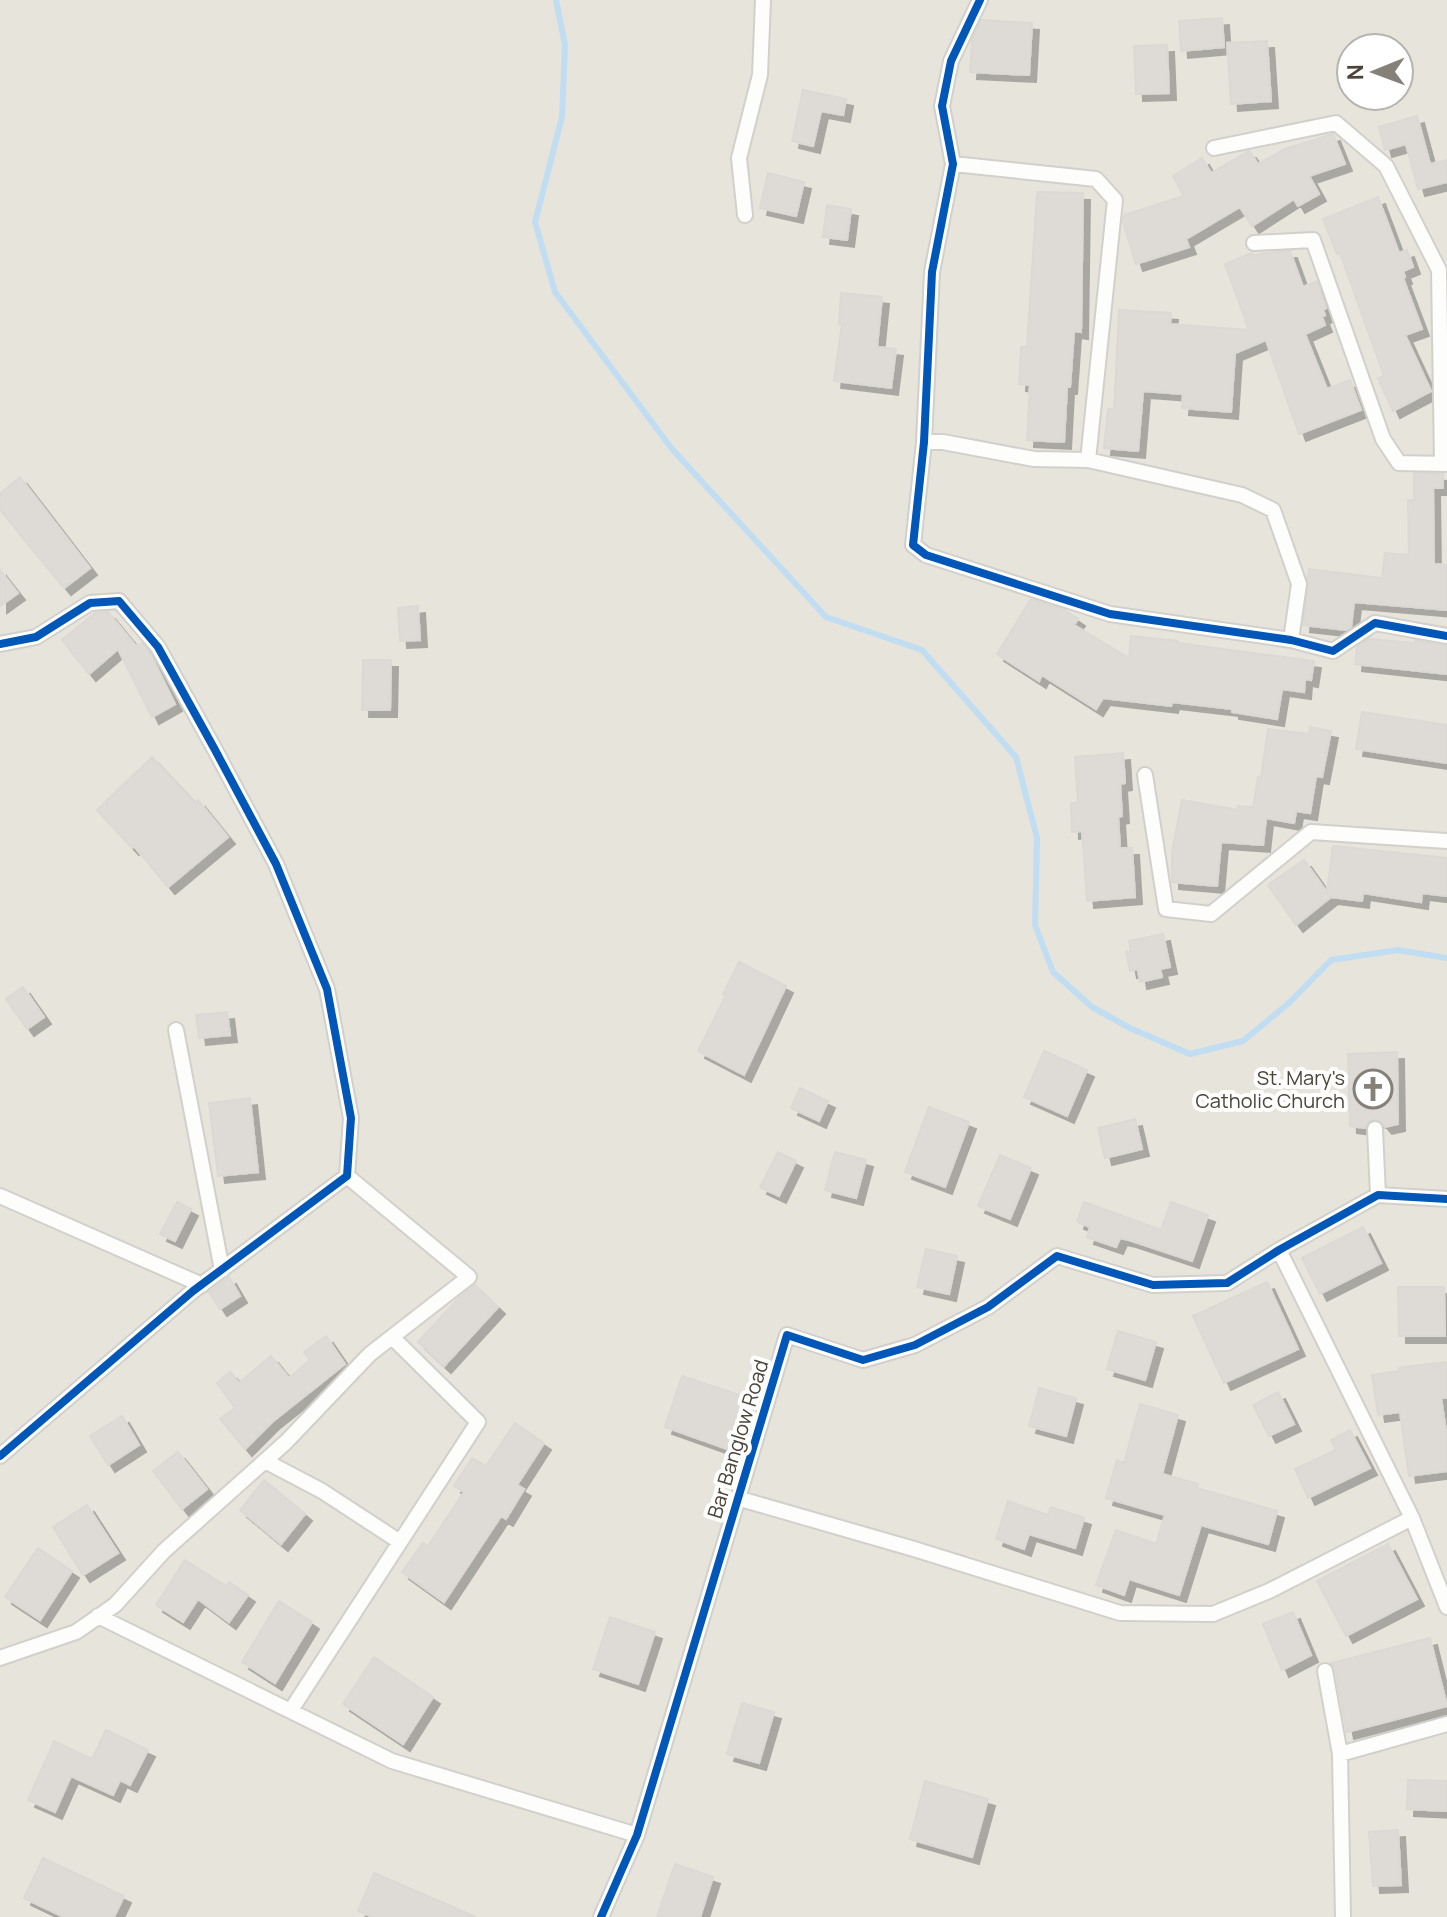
<svg xmlns="http://www.w3.org/2000/svg" width="1447" height="1917" viewBox="0 0 1447 1917" font-family="Manrope,sans-serif">
<style>
.residential{fill:#e7e4dc;fill-rule:evenodd}
.lines{fill:none;stroke-linecap:round;stroke-linejoin:round}
.stream{stroke:#c0ddf1;stroke-width:6}
.building{fill:#dedbd6;stroke:#dcd9d4;stroke-width:2;filter:url(#shadow)}
.street-casing{stroke:#d2d0cb;stroke-width:18}
.street{stroke:#fdfdfc;stroke-width:14}
.cycleway-casing{stroke:#fff;stroke-width:13}
.cycleway{stroke:#0057b8;stroke-width:8}
.labels{text-anchor:middle;stroke-width:8;stroke-linejoin:round;paint-order:stroke}
.poi-label{font-size:20px;fill:#4b4439;stroke:#fff;text-anchor:end}
.street-label{font-size:20px;fill:#4b4439;stroke:#fff}
</style>
<defs>
<filter id="shadow"><feDropShadow dx="7" dy="7" stdDeviation="0" flood-color="#0004"/></filter>
</defs>
<rect width="100%" height="100%" fill="#f4f2ee"/>
<path class="residential" d="M0,0H1447V1917H0ZM1351,48H1399V96H1351Z"/>
<g class="lines">
<path class="stream" d="M556,0L565,45L562,117L535,222L555,292L672,449L826,617L922,650L1016,757L1037,838L1035,925L1053,972L1092,1007L1130,1028L1190,1054L1243,1041L1289,1003L1331,960L1398,950L1447,958"/>
</g>
<path class="building" d="M1222,18L1224,47L1181,51L1179,21Z
M981,20L1032,23L1029,75L970,72L972,40Z
M1267,41L1271,101L1231,104L1227,43Z
M1167,45L1169,93L1136,94L1134,46Z
M803,90L846,99L843,115L821,111L813,146L792,141Z
M1417,116L1430,164L1447,160V182L1418,189L1406,144L1385,150L1379,127Z
M1333,134L1345,164L1309,176L1319,194L1298,206L1294,199L1252,226L1240,207L1186,239L1189,247L1136,264L1123,222L1124,215L1184,196L1173,176L1202,158L1211,173L1249,151L1258,164L1285,149Z
M768,173L804,182L796,216L760,208Z
M1037,192L1083,193L1081,332L1074,331L1070,387H1067L1064,442L1027,440L1030,385L1019,384L1021,347H1027Z
M1378,197L1399,253L1407,250L1413,267L1403,271L1405,277L1403,278L1422,329L1405,335L1431,391L1393,411L1378,378L1384,376L1340,253L1337,254L1323,219Z
M827,205L851,209L847,240L823,237Z
M1290,251L1303,287L1317,281L1326,308L1323,310L1325,315L1322,317L1325,325L1305,334L1327,389L1350,380L1361,410L1299,434L1266,340L1235,353L1231,412L1182,408L1183,394L1143,391L1138,451L1104,448L1108,409H1114L1119,310L1171,313L1170,324L1249,330L1225,264L1252,253L1253,256L1264,253Z
M841,293L882,297L877,347L896,349L891,388L834,381L842,324H839Z
M1414,473L1443,474V488H1433L1434,564L1447,565V610L1354,602L1351,627L1346,630L1303,625L1309,569L1382,578L1385,553L1409,555L1408,500H1414Z
M20,477L90,568L64,588L0,510V494Z
M0,570L18,593L0,606Z
M1031,599L1063,609L1078,619L1074,625L1129,658L1131,636L1178,641V643L1314,661L1311,680L1305,679L1304,692L1282,689L1277,719L1232,712V709L1172,702L1171,706L1103,698L1096,709L1042,675L1039,681L997,654Z
M418,606L420,640L400,641L398,608Z
M108,612L136,646L142,643L150,653L175,704L152,717L118,649L89,674L62,640L95,613Z
M1369,639L1415,643V640L1447,646V674L1355,664L1357,647Z
M363,660H391L390,710H362Z
M1362,712L1447,725V763L1356,749Z
M1310,727L1331,731L1322,777L1316,776L1310,813L1296,811L1294,823L1266,818L1263,845L1221,842L1217,886L1172,882V852L1182,800L1238,810V806L1253,807L1258,777L1261,778L1268,729L1309,734Z
M1123,753L1125,783L1120,784L1122,816L1118,817L1120,848H1132L1135,897L1087,901L1082,831L1072,832L1071,803H1078L1075,757Z
M152,757L195,803L198,800L228,837L168,887L134,846L132,848L97,810Z
M1333,846L1447,858V896L1422,893L1421,902L1363,893L1362,901L1331,897L1296,925L1268,885L1304,860L1327,892Z
M1163,934L1170,967L1160,969L1162,977L1140,982L1138,969L1130,971L1126,952L1131,951L1129,941Z
M739,962L786,986L744,1075L698,1051L726,995L723,994Z
M23,987L44,1017L27,1029L6,999Z
M227,1012L230,1035L199,1038L196,1015Z
M1044,1051L1087,1070L1067,1116L1024,1097Z
M1397,1052L1398,1124L1385,1127L1380,1121L1374,1119L1369,1121L1365,1128L1350,1126L1348,1054Z
M800,1088L828,1101L819,1121L791,1108Z
M250,1098L258,1172L218,1176L209,1103Z
M929,1107L969,1122L945,1187L905,1172Z
M1135,1119L1142,1149L1105,1158L1098,1128Z
M778,1152L796,1161L779,1196L760,1187Z
M835,1152L866,1160L856,1198L825,1190Z
M1000,1155L1031,1168L1010,1219L978,1206Z
M177,1202L191,1209L175,1241L160,1234Z
M1084,1202L1161,1230L1171,1202L1208,1215L1192,1261L1129,1240L1120,1238L1116,1247L1087,1237L1090,1227L1077,1222Z
M1363,1227L1381,1263L1320,1294L1302,1258Z
M926,1249L957,1256L949,1294L917,1287Z
M229,1277L240,1296L220,1309L209,1292Z
M1267,1282L1298,1349L1224,1383L1193,1316Z
M475,1285L498,1307L444,1366L418,1342L458,1299Z
M1398,1287H1444L1445,1336H1399Z
M1118,1331L1156,1342L1145,1380L1107,1369Z
M326,1336L345,1364L272,1422L245,1449L220,1419L235,1408L217,1383L230,1372L239,1383L271,1356L289,1378L310,1360L304,1352Z
M1445,1362L1447,1363V1398H1441L1447,1438V1471L1409,1476L1400,1412L1378,1415L1372,1375L1399,1371V1368Z
M682,1376L748,1398L730,1450L665,1427Z
M1039,1388L1076,1398L1066,1436L1029,1426Z
M1278,1392L1294,1424L1269,1436L1253,1405Z
M1140,1404L1178,1415L1162,1474L1198,1484L1197,1488L1277,1511L1268,1544L1201,1525L1179,1595L1129,1579L1124,1595L1096,1585L1116,1530L1156,1544L1165,1515L1106,1498L1117,1460L1124,1463Z
M122,1416L139,1445L108,1465L90,1436Z
M515,1423L544,1443L517,1485L524,1489L506,1519L501,1516L444,1602L402,1572L423,1543L428,1546L464,1492L454,1486L472,1458L486,1466Z
M1350,1430L1370,1468L1308,1498L1295,1469L1336,1450L1331,1440Z
M178,1452L207,1489L182,1509L153,1471Z
M264,1480L305,1514L281,1544L240,1510Z
M1008,1501L1048,1515L1051,1507L1084,1518L1075,1548L1029,1534L1024,1549L996,1539Z
M87,1505L118,1553L83,1575L53,1527Z
M1388,1544L1417,1599L1346,1636L1317,1581Z
M38,1548L72,1571L40,1620L5,1597Z
M185,1560L226,1586L229,1582L248,1595L229,1622L198,1599L183,1622L156,1605Z
M279,1601L312,1622L275,1683L242,1662Z
M1293,1612L1311,1655L1282,1670L1263,1624Z
M610,1617L655,1632L638,1684L593,1669Z
M1430,1638L1447,1706L1347,1732L1335,1669L1331,1663Z
M374,1657L433,1697L403,1744L343,1704Z
M742,1703L774,1712L759,1763L727,1754Z
M106,1730L148,1750L130,1785L120,1780L113,1795L71,1776L55,1812L28,1800L54,1741L92,1759Z
M1408,1780L1447,1781V1811L1407,1809Z
M925,1781L988,1799L972,1857L910,1839Z
M1398,1830L1401,1885L1373,1886L1369,1832Z
M43,1858L124,1896L114,1917H64L24,1898Z
M675,1864L713,1877L700,1917H657Z
M374,1873L476,1917H373L358,1911Z"/>
<g class="lines">
<g class="street-casing">
<path id="street" d="M980,0L951,61L942,106L953,164L932,272L924,442L913,545L926,555L1110,614L1291,640L1333,651L1375,623L1447,636
M1214,148L1336,123L1386,166L1439,270L1442,464
M953,164L1096,179L1115,200L1088,460
M745,215L739,158L760,75L763,0
M1254,243L1313,240L1383,439L1399,463L1447,464
M924,442H943L1034,459L1088,460L1242,495L1273,510L1299,584L1291,640
M0,644L36,637L90,603L119,601L158,647L214,748L276,864L327,989L351,1118L347,1176L193,1291L0,1456
M1145,775L1166,909L1211,914L1311,832L1447,841
M176,1030L222,1270
M1375,1129L1378,1195
M0,1196L202,1285
M1279,1250L1412,1518L1447,1607
M265,1461L322,1491L400,1542
M737,1498L914,1549L1120,1613L1213,1614L1269,1591L1412,1518
M98,1616L392,1761L637,1835
M0,1658L76,1632L115,1605L164,1551L286,1442L370,1354L469,1277L347,1176
M1325,1671L1340,1754L1343,1917
M291,1710L478,1422L392,1337
M1340,1754L1447,1724
M601,1917L637,1835L787,1335L863,1360L915,1345L988,1307L1057,1256L1153,1285L1227,1283L1279,1250L1378,1195L1447,1199"/>
</g>
<use href="#street" class="street"/>
<g class="cycleway-casing">
<path id="cycleway" d="M980,0L951,61L942,106L953,164L932,272L924,442L913,545L926,555L1110,614L1291,640L1333,651L1375,623L1447,636
M0,644L36,637L90,603L119,601L158,647L214,748L276,864L327,989L351,1118L347,1176L193,1291L0,1456
M601,1917L637,1835L787,1335L863,1360L915,1345L988,1307L1057,1256L1153,1285L1227,1283L1279,1250L1378,1195L1447,1199"/>
</g>
<use href="#cycleway" class="cycleway"/>
</g>
<defs>
<g id="church-ring" transform="scale(2)"><circle r="9.5" fill="#fff" stroke="#868178" stroke-width="1.5"/><path d="M-1.2-6h2.4v3.5h3.3v2.4h-3.3V6h-2.4V-.1h-3.3v-2.4h3.3Z" fill="#868178"/></g>
</defs>
<g fill-rule="evenodd">
<use href="#church-ring" x="1373" y="1089"/>
</g>
<g class="labels">
<g class="poi-label">
<text x="1345" y="1085">St. Mary's<tspan x="1345" dy="23">Catholic Church</tspan></text>
</g>
<g class="street-label">
<text transform="translate(738 1439) rotate(-73)" y="7">Bar Banglow Road</text>
</g>
</g>
<g transform="translate(1375 72) rotate(269)"><circle r="38" fill="#ffffff" stroke="#b7b4b0" stroke-width="2"/>
<path d="M0-6L14 30L0 20L-14 30Z" fill="#868178"/>
<text y="-12" font-size="22" font-weight="bold" text-anchor="middle" fill="#4b4439">N</text>
</g>
</svg>
